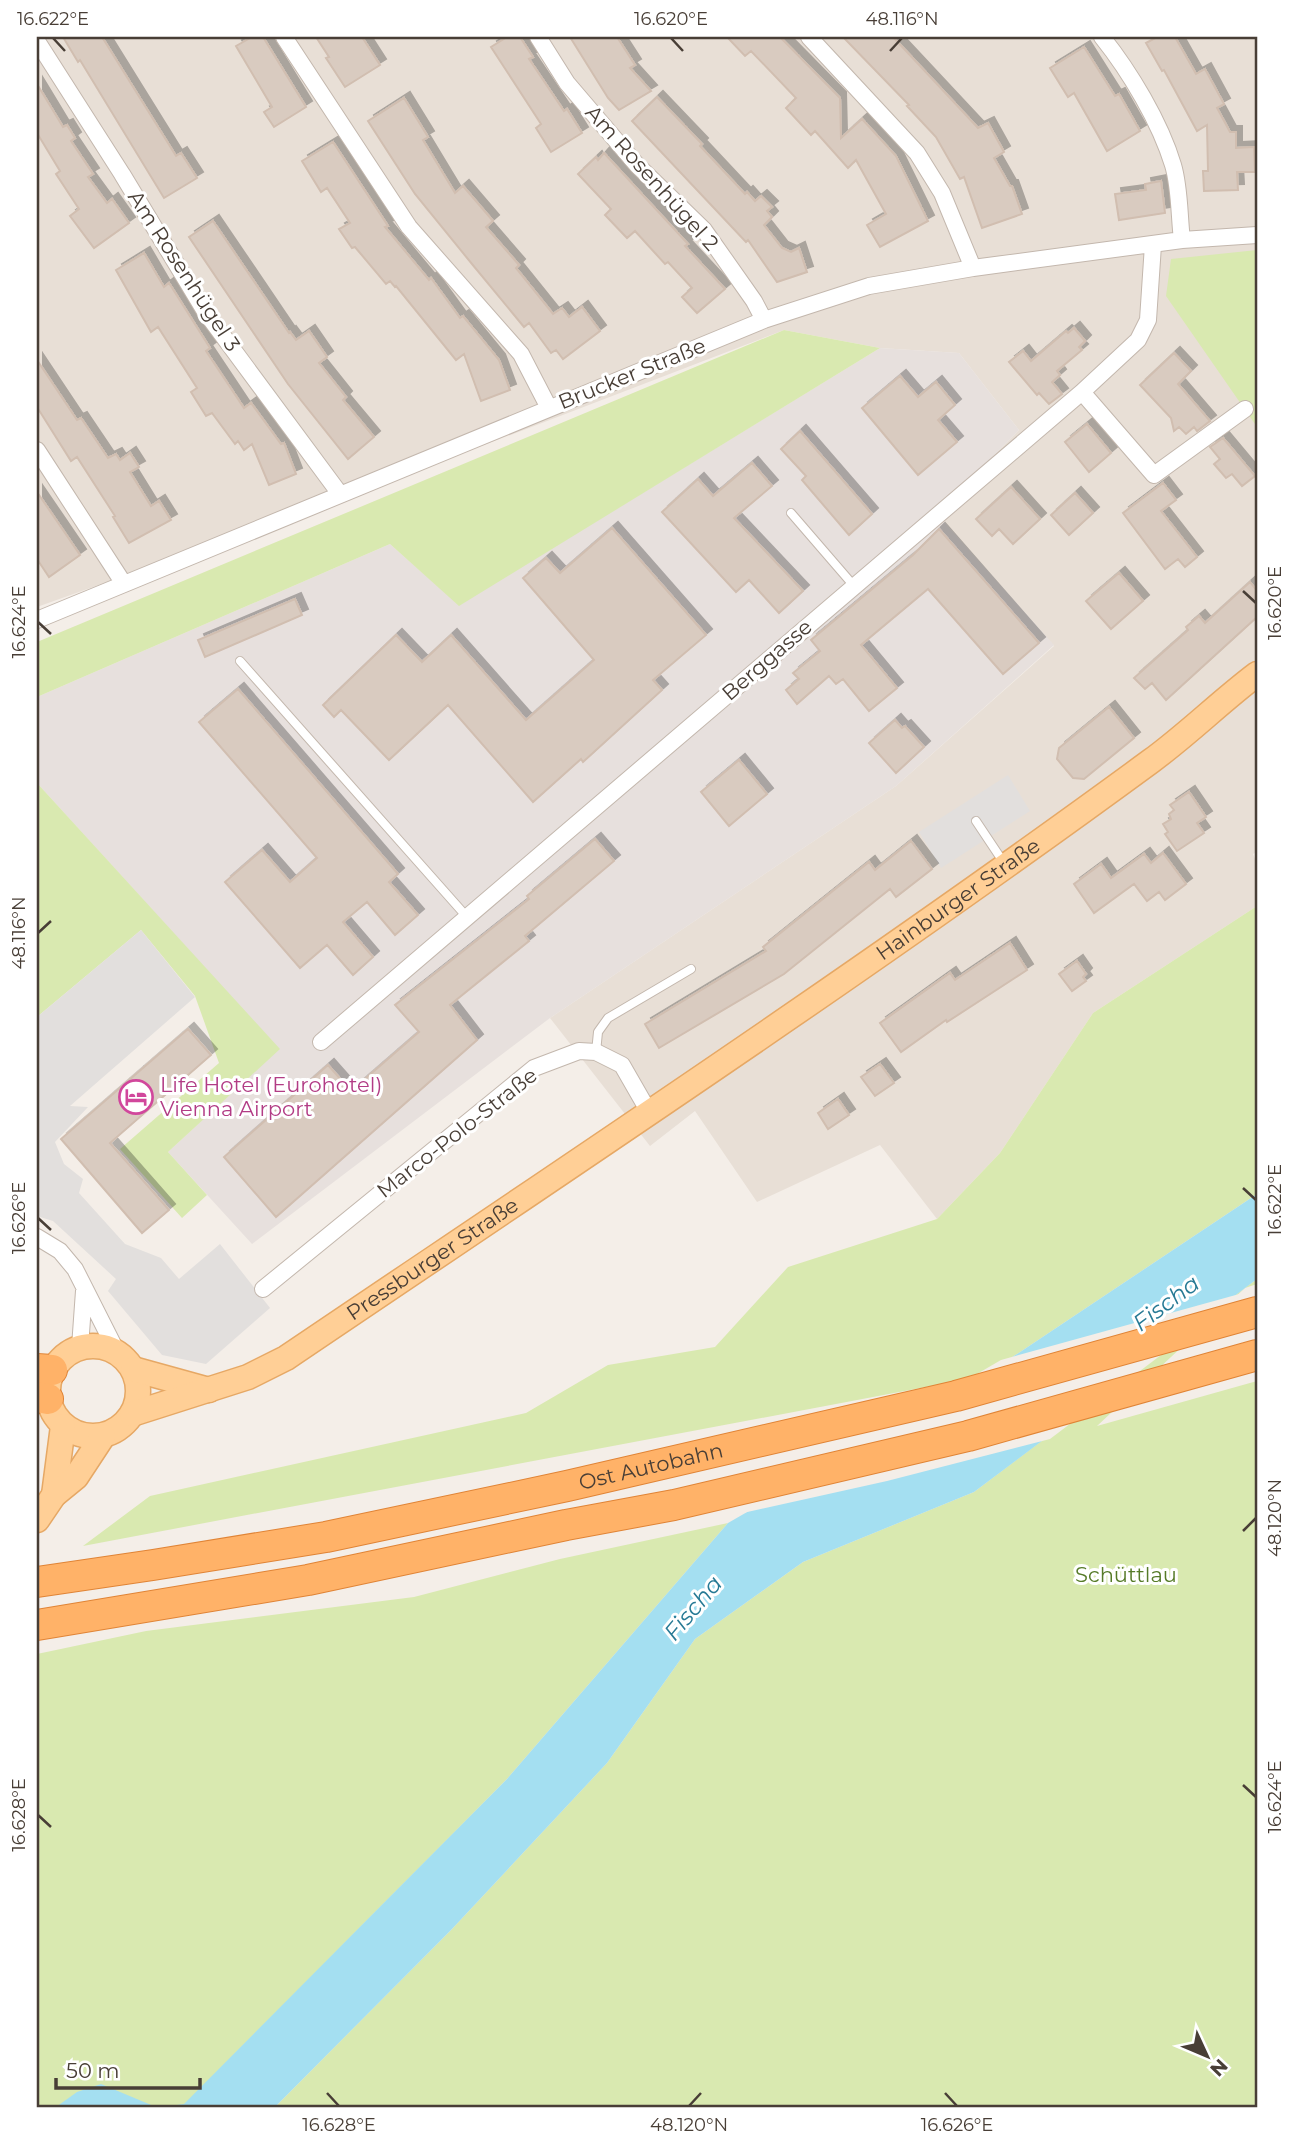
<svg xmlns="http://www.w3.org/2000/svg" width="1294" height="2144" viewBox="0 0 1294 2144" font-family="Montserrat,sans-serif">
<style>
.residential{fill:#e8dfd6}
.industrial{fill:#e7e0dd}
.green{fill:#d9e9b0}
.parking{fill:#e2dfdd}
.water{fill:#a4dff1}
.pier{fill:#f4eee8}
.building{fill:#d9cbc0;stroke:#d1beb0;stroke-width:2;filter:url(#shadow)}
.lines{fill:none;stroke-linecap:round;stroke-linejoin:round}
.service-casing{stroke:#c3b7ad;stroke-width:10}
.minor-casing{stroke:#c3b7ad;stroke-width:18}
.primary-casing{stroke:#e6a865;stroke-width:27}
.motorway-casing{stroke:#e08436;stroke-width:32}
.service{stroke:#fff;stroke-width:8}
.minor{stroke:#fff;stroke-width:16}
.primary{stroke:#ffcf96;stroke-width:24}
.motorway{stroke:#ffb268;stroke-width:30}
.ticks{fill:none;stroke:#483e36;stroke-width:2.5}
.labels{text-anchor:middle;stroke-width:6;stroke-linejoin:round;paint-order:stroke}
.street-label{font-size:21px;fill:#483e36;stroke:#fff}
.hotel-label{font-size:21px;fill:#b23c85;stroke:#fff;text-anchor:start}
.park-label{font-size:21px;fill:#567b28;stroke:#fff}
.water-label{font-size:23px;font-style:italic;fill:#277a95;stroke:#fff}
.neatline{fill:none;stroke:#483e36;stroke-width:2.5}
.ticks-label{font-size:18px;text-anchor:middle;fill:#483e36}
</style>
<defs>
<filter id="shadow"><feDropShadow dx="6" dy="-6" stdDeviation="0" flood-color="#0004"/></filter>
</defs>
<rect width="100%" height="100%" fill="#f4eee8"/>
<path class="residential" d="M37,37H1257V852L1253,854L1257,864V906L1093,1013L1000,1153L937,1219L880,1145L757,1202L695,1111L650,1146L550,1018L896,786L1054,646L937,514L1019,430L959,353L880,348L784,330L393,480L37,607Z"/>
<path class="industrial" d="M880,348L959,353L1019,430L937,514L1054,645L896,786L550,1018L252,1244L168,1152L279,1049L37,783V697L390,544L459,605Z"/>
<path class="green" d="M1257,250V427L1166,296L1171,259Z
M784,330L880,348L459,606L390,544L37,697V642Z
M37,783L280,1049L168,1152L207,1195L182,1218L120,1149L219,1063L195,996L141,930L37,1017Z
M1257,906V1194L984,1376L83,1546L150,1496L526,1413L608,1365L715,1347L788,1267L937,1219L1000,1153L1093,1013Z
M1257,1279V1284L1245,1288L1097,1426L1257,1381V2107H275L452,1929L607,1763L695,1639L803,1562L974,1492L1246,1287Z
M728,1523L507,1779L184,2105L181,2107H37V1654L146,1631L414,1597L560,1559Z"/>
<path class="parking" d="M1008,775L1030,811L941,868L919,832Z
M141,930L195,997L70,1106L88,1107L55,1142L64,1164L83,1179L79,1193L125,1244L161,1258L179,1279L220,1244L270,1308L206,1364L162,1355L108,1291L116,1279L53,1221L37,1216V1017Z"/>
<path class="water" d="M1257,1194V1279L974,1492L803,1562L695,1639L607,1763L452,1929L275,2107H162L184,2104L507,1779L728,1523L984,1376Z
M101,2084L156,2107H56L77,2092Z"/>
<path class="pier" d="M1243,1293L1050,1439L887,1481L734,1515L1001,1360Z"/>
<path class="building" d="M63,37H102L176,156L181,153L197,178L164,198L80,60L78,62Z
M252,37H263L306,107L274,127L264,112L272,107L236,46Z
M316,37H362L380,65L345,87L326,58L329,57Z
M507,37H520L533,57L529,59L564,111L567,109L582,133L551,152L536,128L541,124L491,47Z
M570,37H617L635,65L630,68L651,91L619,110L608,98Z
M727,37H780L840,98L841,138L862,119L896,156L928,221L880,247L867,225L886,214L856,160L848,168L815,131L811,135L786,108L796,98L751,51L745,56Z
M843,37H893L978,128L988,123L1004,152L994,158L1010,186H1012L1022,214L982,228L964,177L960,179L936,137L907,106L909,105Z
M1157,37H1175L1196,74L1205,69L1224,104L1217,108L1230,132H1236V148L1254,147L1255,172H1237L1238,190L1204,191L1203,171H1208L1207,125L1197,131L1164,70L1162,71L1146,43Z
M1084,47L1115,96L1119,94L1140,131L1107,151L1074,93L1068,97L1050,68Z
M37,84L63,127L67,125L75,138L71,141L93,174L88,177L107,203L112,199L129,223L94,248L70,216L79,209L56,174L60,171L37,133Z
M657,97L702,144L700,146L745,194L747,192L755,201L761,196L772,207L767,211L772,217L764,225L782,248L791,252L799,248L807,272L777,282L748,240L746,242L632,121Z
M404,98L428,137L423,140L455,193L463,186L493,221L486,227L519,265L516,268L553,314L562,308L569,317L582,307L600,331L563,359L556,350L551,353L529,323L524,327L472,264L415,194L368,121Z
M333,142L388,226L385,227L429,280L431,278L460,318L463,316L499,360L510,390L481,401L464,354L456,360L396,286L395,287L390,281L386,284L355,247L352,248L339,229L350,223L327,188L321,192L302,161Z
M604,153L688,244L685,246L725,289L697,313L682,297L692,288L668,262L665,264L635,231L627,238L605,215L611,209L578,174L596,157L598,160Z
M1161,181L1165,213L1119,220L1115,194L1146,190L1145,184Z
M213,221L289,333L290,332L296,340L309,331L327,357L319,363L346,397L343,400L374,437L348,459L288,384L189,237Z
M144,253L164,287L169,283L210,348L206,351L244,408L251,403L281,444L284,443L296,474L269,485L252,444L244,450L238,441L235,444L212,413L206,416L191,392L197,388L158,327L151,332L116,270Z
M1074,328L1085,341L1079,347L1082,350L1057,371L1060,375L1052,382L1062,394L1049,404L1039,393L1037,395L1009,362L1023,351L1031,361L1066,331L1068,333Z
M1174,353L1191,371L1178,384L1210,421L1197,431L1194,427L1186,434L1179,427L1174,431L1171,418L1140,385Z
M37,360L77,420L81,418L108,458L116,454L120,460L130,453L139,467L130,472L151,506L159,501L171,520L129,543L113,517L115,516L77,457L71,461L37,407Z
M900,376L918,397L936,382L955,405L938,420L957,442L918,475L862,408Z
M1087,424L1111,453L1089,472L1065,442Z
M800,431L872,514L849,535L802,480L806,476L781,449Z
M1223,438L1255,476L1242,486L1232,474L1226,478L1214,464L1220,459L1210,447Z
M752,463L772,486L734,518L803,591L779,613L749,580L736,592L662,512L698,479L713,496Z
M1163,483L1176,500L1161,511L1197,557L1185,567L1178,559L1165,569L1123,513Z
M1011,487L1040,519L1013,544L999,529L992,536L976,519Z
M37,492L80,555L49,577L37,559Z
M1075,493L1093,513L1069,535L1051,515Z
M612,528L706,635L653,680L662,690L583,762L581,759L533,802L448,705L389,760L341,710L334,717L323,705L396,635L422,662L451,635L526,720L594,660L523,578L546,558L560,573Z
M939,529L1039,643L1003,674L928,589L861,645L897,688L869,711L843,679L836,684L829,676L797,704L786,690L799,679L793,673L820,651L811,640L913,555Z
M1119,573L1143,601L1111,629L1086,601Z
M1250,582L1257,591V617L1166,700L1152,683L1145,689L1134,678L1188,630L1186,627L1199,616L1205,623Z
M295,599L302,615L205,657L198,640Z
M238,689L398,874L389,882L418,915L395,935L367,902L343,922L373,957L353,975L327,945L300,968L225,882L262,850L290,882L317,858L199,722Z
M1109,707L1134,738L1084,779L1073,778L1057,759L1059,748Z
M895,720L902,728L905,726L924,747L896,773L869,743Z
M739,760L767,794L729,826L701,792Z
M1189,792L1206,817L1197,823L1204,833L1177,851L1165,834L1168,832L1163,824L1171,819L1169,814L1174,810L1170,805Z
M595,839L614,861L525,936L529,941L450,1005L477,1040L276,1217L224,1157L328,1065L351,1091L419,1032L395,1005L529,899L527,896Z
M911,841L932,869L896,897L890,889L784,974L659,1048L645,1024L766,951L763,947L869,862L875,870Z
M1163,853L1186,884L1165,900L1159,892L1147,901L1134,884L1094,913L1074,884L1101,864L1111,878L1144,854L1151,863Z
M1010,943L1027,970L947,1022L946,1020L901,1052L880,1023L950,973L955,980Z
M1077,961L1086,974L1083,977L1086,981L1072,991L1059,974Z
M188,1029L211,1055L110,1143L169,1210L142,1233L61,1139Z
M880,1064L894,1083L875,1096L861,1077Z
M838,1099L849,1115L828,1129L818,1113Z"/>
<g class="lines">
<g class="service-casing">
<path id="service" d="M791,513L854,586
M240,661L467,917
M976,821L1004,863
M596,1052L598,1032L608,1018L691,969"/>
</g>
<g class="minor-casing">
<path id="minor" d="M284,37L409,227L521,354L549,408
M538,37L567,83L637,165L704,230L754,301L764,320
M809,37L917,153L942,193L973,268
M1102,37C1130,72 1160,122 1173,165C1180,188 1179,216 1182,240
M37,41L122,174L206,313L340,494
M1082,392L1154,475L1245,409
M37,450L124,584
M37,620L764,320L869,286L973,268L1182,240L1257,235
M321,1042L1082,392L1138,340L1148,320L1153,245
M37,1237L60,1251L75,1269L117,1352
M263,1289L534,1068L579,1051L596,1052L622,1065L649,1112
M80,1347L84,1291"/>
</g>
<g class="primary-casing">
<g id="primary">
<circle cx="93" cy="1391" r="45"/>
<path d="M133,1369L209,1390"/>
<path id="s1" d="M132,1414L248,1377L286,1358C576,1162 869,968 1151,761C1188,734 1221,701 1257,674"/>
<path d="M54,1495L63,1426"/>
<path d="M37,1520L54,1495L76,1477L103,1436"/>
</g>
</g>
<g class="motorway-casing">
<g id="motorway">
<path d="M37,1369L52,1370"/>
<path d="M37,1397L48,1399"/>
<path id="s2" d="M37,1582L153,1565L326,1537L567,1486L956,1396L1257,1312"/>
<path d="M37,1625L308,1580L566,1525L674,1505L968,1436L1257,1355"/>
</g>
</g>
<use href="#service" class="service"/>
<use href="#minor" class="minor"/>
<use href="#primary" class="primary"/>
<use href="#motorway" class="motorway"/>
</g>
<path class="ticks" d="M53,38L65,51M671,38L683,51M890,51L902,38M1243,591L1256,603M38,622L51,634M38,933L51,921M1243,1188L1256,1200M38,1218L51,1230M1243,1531L1256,1518M1243,1785L1256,1797M38,1815L51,1827M327,2093L339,2106M945,2093L957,2106M689,2106L701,2093"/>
<defs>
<g id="hotel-ring" transform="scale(1.75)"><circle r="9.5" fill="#fff" stroke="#d1479c" stroke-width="1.5"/><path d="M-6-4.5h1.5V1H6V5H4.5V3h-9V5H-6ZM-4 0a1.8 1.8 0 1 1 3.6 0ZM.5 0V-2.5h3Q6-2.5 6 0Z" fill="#d1479c"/></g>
</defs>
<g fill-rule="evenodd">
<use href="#hotel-ring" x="136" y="1097"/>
</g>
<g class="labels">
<g class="street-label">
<text transform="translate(652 178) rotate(48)" y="7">Am Rosenhügel 2</text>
<text transform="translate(184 271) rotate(57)" y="7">Am Rosenhügel 3</text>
<text transform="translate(632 374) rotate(-22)" y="7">Brucker Straße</text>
<text transform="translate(767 660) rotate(-41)" y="7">Berggasse</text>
<text dy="7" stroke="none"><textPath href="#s1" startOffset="978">Hainburger Straße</textPath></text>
<text transform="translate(457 1133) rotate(-38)" y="7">Marco-Polo-Straße</text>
<text dy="7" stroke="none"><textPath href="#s1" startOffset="341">Pressburger Straße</textPath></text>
<text dy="7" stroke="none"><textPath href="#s2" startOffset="625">Ost Autobahn</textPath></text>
</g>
<g class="hotel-label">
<text x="160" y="1092">Life Hotel (Eurohotel)<tspan x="160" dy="24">Vienna Airport</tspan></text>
</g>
<g class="park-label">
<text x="1126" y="1582">Schüttlau</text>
</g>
<g class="water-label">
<text transform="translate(1166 1303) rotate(-37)" y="8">Fischa</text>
<text transform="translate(693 1608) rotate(-50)" y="8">Fischa</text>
</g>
</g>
<rect width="1294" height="2144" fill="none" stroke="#ffffff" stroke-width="77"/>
<g transform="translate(1207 2056) rotate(134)" stroke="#ffffff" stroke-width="5" paint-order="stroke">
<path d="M0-5L12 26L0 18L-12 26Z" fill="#483e36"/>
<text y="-10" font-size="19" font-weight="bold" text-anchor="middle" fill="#483e36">N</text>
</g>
<path d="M56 2078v10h144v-10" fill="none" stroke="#483e36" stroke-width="3.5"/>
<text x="66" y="2078" font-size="21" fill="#483e36" stroke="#ffffff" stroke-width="5" paint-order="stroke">50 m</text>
<rect x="38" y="38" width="1218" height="2068" class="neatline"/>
<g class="ticks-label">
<text x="53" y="25">16.622°E</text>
<text x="671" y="25">16.620°E</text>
<text x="902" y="25">48.116°N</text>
<text transform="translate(1275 603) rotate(-90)" y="6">16.620°E</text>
<text transform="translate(19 622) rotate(-90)" y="6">16.624°E</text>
<text transform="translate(19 933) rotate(-90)" y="6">48.116°N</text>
<text transform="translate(1275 1200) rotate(-90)" y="6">16.622°E</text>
<text transform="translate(19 1218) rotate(-90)" y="6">16.626°E</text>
<text transform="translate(1275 1518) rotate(-90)" y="6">48.120°N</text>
<text transform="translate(1275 1797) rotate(-90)" y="6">16.624°E</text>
<text transform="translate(19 1815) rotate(-90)" y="6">16.628°E</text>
<text x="339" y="2131">16.628°E</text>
<text x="689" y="2131">48.120°N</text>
<text x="957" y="2131">16.626°E</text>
</g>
</svg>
